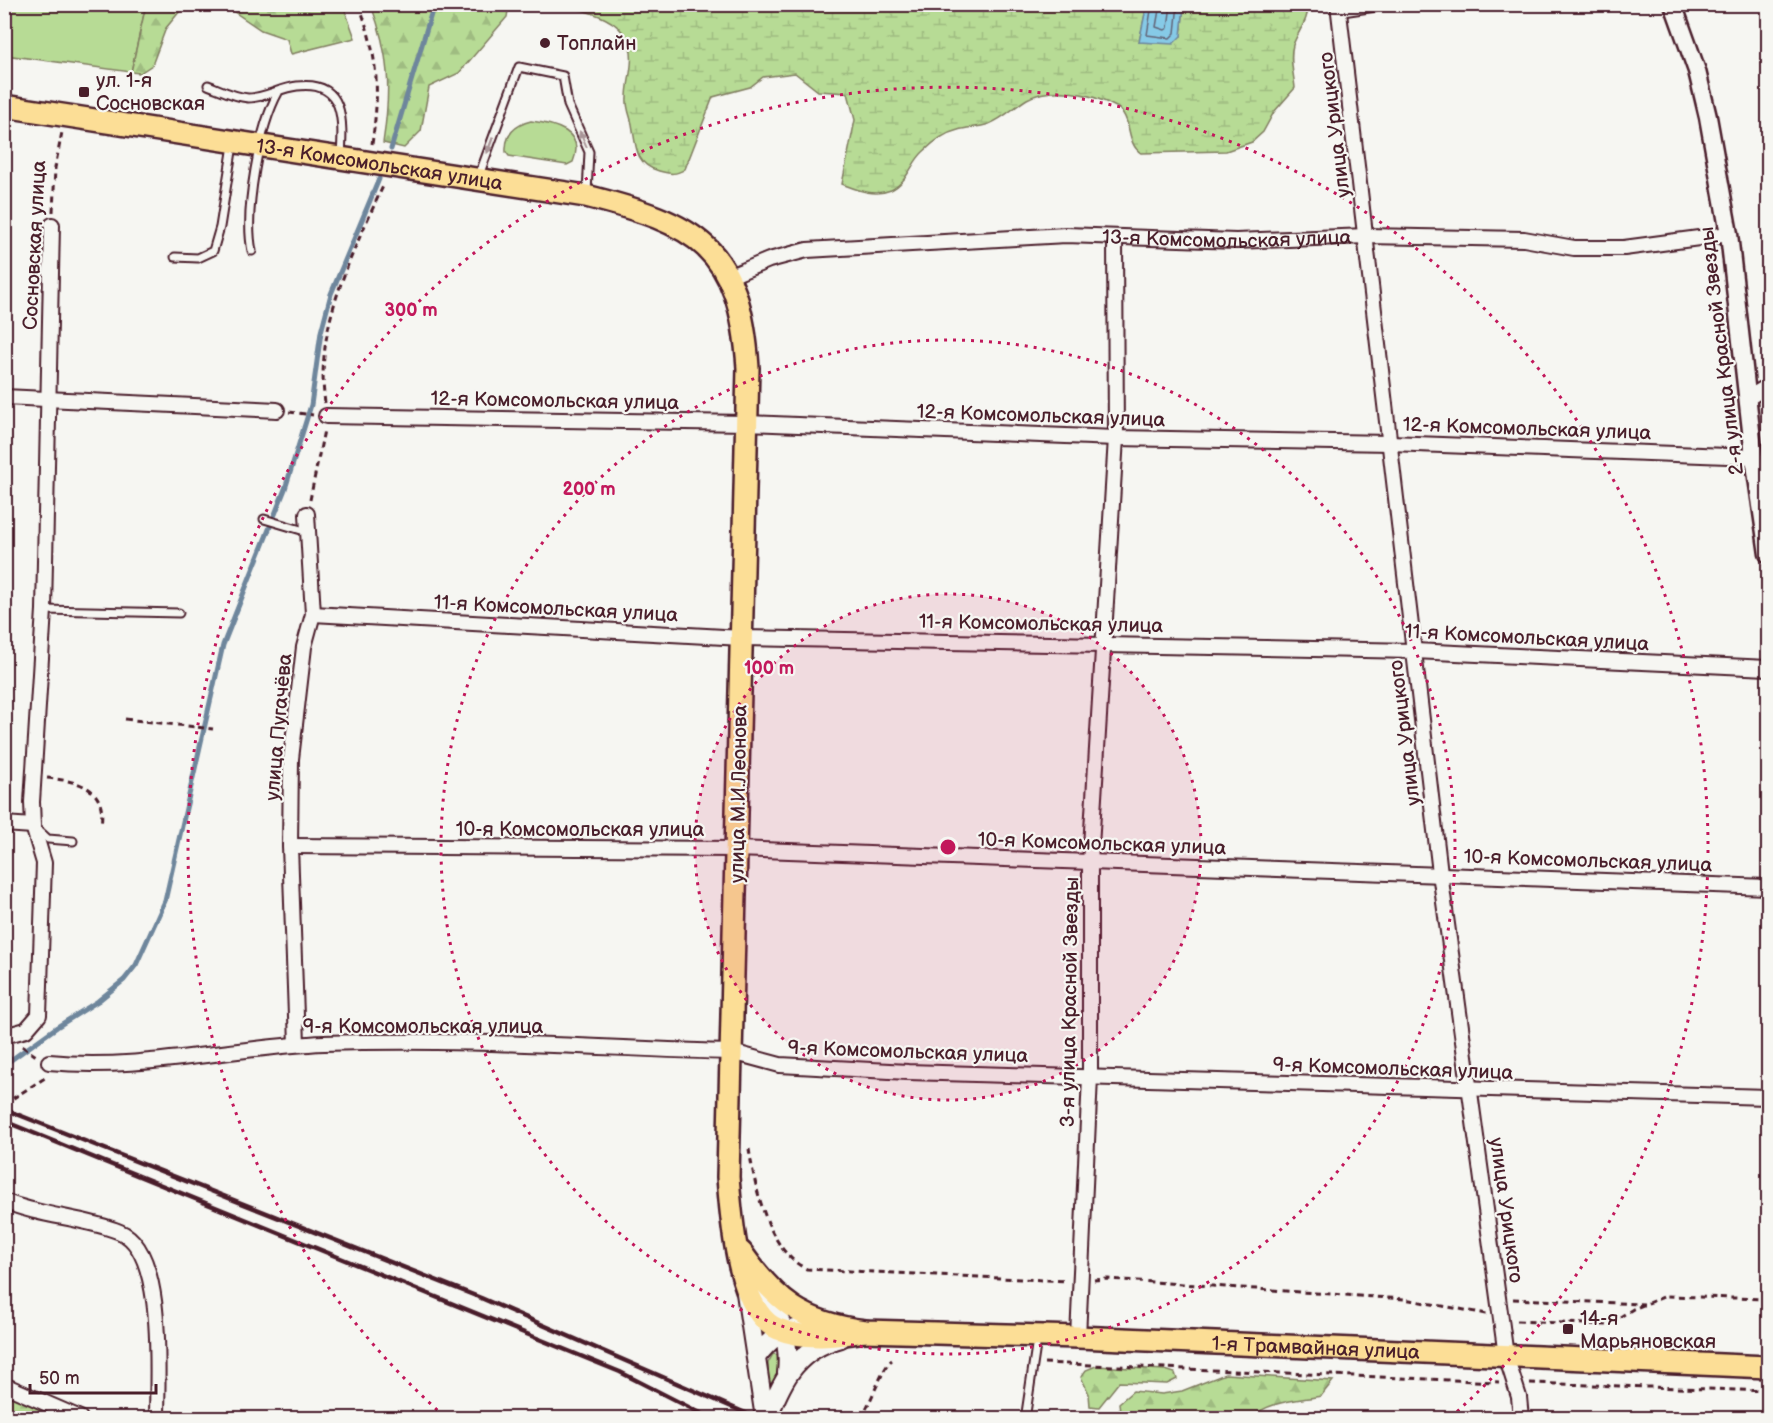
<svg xmlns="http://www.w3.org/2000/svg" width="1773" height="1423" viewBox="0 0 1773 1423" font-family="'Balsamiq Sans',sans-serif">
<style>
.green{fill:#b7db95;stroke:#807d60;stroke-width:1.5}
.forest{fill:url(#forest-firs);stroke:#807d60;stroke-width:1.5}
.wetland{fill:url(#wetland-marsh);stroke:#807d60;stroke-width:1.5}
.water{fill:#86cae7;stroke:#6e869c;stroke-width:1.5}
.lines{fill:none;stroke-linecap:round;stroke-linejoin:round}
.shore{stroke:#626376;stroke-width:1.5}
.stream{stroke:#6e869c;stroke-width:5}
.service-casing{stroke:#4a1f2b;stroke-width:11}
.minor-casing{stroke:#4a1f2b;stroke-width:18}
.tertiary-casing{stroke:#4a1f2b;stroke-width:21}
.secondary-casing{stroke:#4a1f2b;stroke-width:22}
.primary-casing{stroke:#4a1f2b;stroke-width:26}
.path{stroke:#4a1f2b;stroke-width:3;stroke-dasharray:6 4.5;stroke-linecap:butt}
.service{stroke:#f6f6f2;stroke-width:7}
.minor{stroke:#f6f6f2;stroke-width:14}
.tertiary{stroke:#f6f6f2;stroke-width:16}
.secondary{stroke:#f6f6f2;stroke-width:18}
.primary{stroke:#fcde96;stroke-width:21}
.rail{stroke:#4a1f2b;stroke-width:4.5}
.oneway{fill:#a99598}
.ring{fill:none;stroke:#c2185b;stroke-width:3;stroke-dasharray:3 6}
.poi-dot{fill:#4a1f2b;stroke:#f6f6f2;stroke-width:2}
.labels{text-anchor:middle;stroke-width:4.5;stroke-linejoin:round;paint-order:stroke}
.poi-label{font-size:20px;fill:#4a1f2b;stroke:#f6f6f2;text-anchor:start}
.street-label{font-size:20px;fill:#4a1f2b;stroke:#f6f6f2}
.centre{fill:#c2185b;stroke:#f6f6f2;stroke-width:3}
.ring-label{font-size:18px;text-anchor:middle;font-weight:bold;fill:#c2185b;stroke:#f6f6f2;stroke-width:4.5;stroke-linejoin:round;paint-order:stroke}
</style>
<defs>
<pattern id="forest-firs" width="22" height="20" patternUnits="userSpaceOnUse" patternTransform="scale(1.5)"><rect width="22" height="20" fill="#b7db95"/><path d="M5 1l3.5 6h-7zM16 11l3.5 6h-7z" fill="#9fbc81"/></pattern>
<pattern id="wetland-marsh" width="20" height="14" patternUnits="userSpaceOnUse" patternTransform="scale(1.5)"><rect width="20" height="14" fill="#b7db95"/><path d="M1 5h8M5 5V1M11 12h8M15 12V8" fill="none" stroke="#9fbc81"/></pattern>
</defs>
<rect width="100%" height="100%" fill="#f6f6f2"/>
<filter id="ink" filterUnits="userSpaceOnUse"><feTurbulence type="fractalNoise" baseFrequency=".0167" numOctaves="2"/><feDisplacementMap in="SourceGraphic" scale="12" xChannelSelector="R" yChannelSelector="G"/><feConvolveMatrix kernelMatrix="1 2 1 2 8 2 1 2 1" color-interpolation-filters="sRGB"/></filter>
<g filter="url(#ink)">
<path class="green" d="M5,5H146L131,72L5,55Z
M531,121C554,124 586,131 573,162L567,165L509,156L506,152C505,135 515,125 531,121Z
M773,1354L780,1355L783,1363L769,1402L768,1363Z"/>
<path class="forest" d="M146,5V4L221,5L180,11L166,28L152,65L140,73L131,72Z
M224,5H343L355,38L291,54L287,39L261,30Z
M371,5H418L472,11L484,5H509L507,17L459,73L429,87L421,131L404,148L383,143C391,91 390,55 371,5Z
M1096,1366L1165,1370L1175,1373L1177,1379L1167,1384L1119,1382L1099,1407L1090,1406L1089,1394L1081,1377L1086,1370Z
M1225,1374L1333,1381L1321,1396C1301,1400 1266,1401 1252,1418H1121L1119,1403L1133,1391L1162,1394L1182,1391Z
M5,1393L57,1418H5Z"/>
<path class="wetland" d="M564,5H1147L1139,42L1181,36L1184,5H1308C1309,20 1298,31 1293,45C1289,59 1294,75 1295,88L1274,112L1263,132L1252,142L1226,151L1141,153C1125,143 1133,116 1116,107C1091,93 1053,85 1027,99C1014,107 1004,118 989,124C978,128 968,127 958,130C945,133 932,143 923,152C911,163 907,183 891,190C874,197 858,190 842,184L855,120L848,93L818,91L795,73L763,77L750,87L713,97L685,169C676,175 670,174 659,171C635,165 636,146 632,124C630,115 626,107 627,98C627,78 637,59 627,39C616,16 586,12 564,5Z
M418,6V5H484C463,16 440,18 418,6Z"/>
<path class="water" d="M1147,4L1184,5L1181,36L1173,44L1139,42Z"/>
<g class="lines">
<path class="shore" d="M1152,4L1147,35L1170,38L1175,33L1178,4
M1160,4L1156,27L1165,30L1168,28L1171,4"/>
<path class="stream" d="M391,149L434,4
M4,1065L57,1027L98,1001L124,980L136,965L165,901L223,645L285,489L311,405L321,332L331,294L379,179"/>
<g class="service-casing">
<path id="service" d="M208,85C221,90 234,97 248,98C265,98 280,88 297,86C346,80 343,122 341,157
M478,178L519,67L563,76L568,105L589,152L587,193
M252,251C244,212 259,126 279,91
M175,257L198,258L213,251L220,227L233,145
M264,519L308,532
M44,610L179,613
M37,829L48,839L73,841
M1026,1413L1037,1339"/>
</g>
<g class="minor-casing">
<g id="minor">
<path d="M1338,4L1440,873L1506,1356L1519,1397L1521,1418"/>
<path d="M1339,9L1372,4"/>
<path id="s1" d="M728,277L769,260L807,250L1066,235L1236,241L1367,236L1524,239L1574,248H1624L1729,234"/>
<path d="M4,397L277,410"/>
<path d="M1748,398L1768,386"/>
<path d="M326,416L747,423L1116,438L1390,443L1754,457"/>
<path d="M313,614L742,638L1415,651L1768,668"/>
<path d="M4,824L33,826"/>
<path d="M290,846L736,849L1768,887"/>
<path d="M4,1036L26,1030L39,1015L44,863L33,826L32,802L44,610L52,225"/>
<path d="M297,1044L290,846L291,759L304,647L313,614L307,514"/>
<path d="M49,1062C141,1071 232,1047 324,1043C460,1038 597,1048 732,1052L780,1065L908,1072L1768,1097"/>
<path d="M4,1201C42,1217 83,1217 120,1232C166,1250 157,1377 157,1418"/>
<path d="M1078,1337L1090,1077V863L1116,438L1115,237"/>
<path d="M4,1385L80,1418"/>
</g>
</g>
<g class="tertiary-casing">
<path id="tertiary" d="M1673,4L1697,71L1708,117L1729,234L1754,457L1768,554"/>
</g>
<g class="secondary-casing">
<path id="secondary" d="M764,1284C778,1315 791,1338 787,1373
M746,1293L765,1418
M757,1356C768,1342 778,1332 796,1329
M767,1418C784,1379 795,1350 841,1338"/>
</g>
<g class="primary-casing">
<g id="primary">
<path id="s2" d="M4,106L586,196C697,224 740,246 748,368L728,1177C731,1214 737,1313 778,1329C806,1340 836,1336 865,1331"/>
<path id="s3" d="M741,1252C776,1302 803,1323 865,1331L1078,1337L1768,1367"/>
</g>
</g>
<path class="path" d="M359,4C378,58 380,88 372,144
M53,212L55,168L62,132
M325,403C314,326 353,252 384,184
M289,412L313,415
M310,500L324,430
M125,719L213,729
M47,778C78,781 107,787 101,825
M22,1046L36,1056
M4,1104L48,1076
M749,1149C755,1187 768,1252 807,1269L1066,1281
M1094,1280L1108,1279L1404,1299L1487,1314
M1513,1299L1644,1304
M1517,1321L1607,1325L1633,1309L1666,1296L1768,1299
M1044,1363L1499,1382
M1530,1383L1768,1391
M861,1418C870,1405 883,1366 892,1360"/>
<use href="#service" class="service"/>
<use href="#minor" class="minor"/>
<use href="#tertiary" class="tertiary"/>
<use href="#secondary" class="secondary"/>
<use href="#primary" class="primary"/>
<path class="rail" d="M4,1109L481,1298L757,1418
M4,1121L620,1372L710,1418"/>
</g>
<defs><path id="oneway-solid" d="M-6-.8H1V-3.2L6.5 0L1 3.2V.8H-6Z" transform="scale(1.5)"/></defs>
<g class="oneway">
<use href="#oneway-solid" transform="translate(583 139) rotate(-114)"/>
<use href="#oneway-solid" transform="translate(490 145) rotate(110)"/>
</g>
</g>
<circle cx="948" cy="847" r="253" fill="#c2185b" fill-opacity=".12"/>
<g class="ring">
<circle cx="948" cy="847" r="253"/>
<circle cx="948" cy="847" r="507"/>
<path d="M444 1416A760 760 0 1 1 1452 1416"/>
</g>
<g class="poi-dot">
<circle cx="545" cy="43" r="6"/>
<rect x="78" y="86" width="12" height="12" rx="3"/>
<rect x="1562" y="1323" width="12" height="12" rx="3"/>
</g>
<g class="labels">
<g class="poi-label">
<text x="557" y="50">Топлайн</text>
<text x="96" y="87">ул. 1-я<tspan x="96" dy="23">Сосновская</tspan></text>
<text x="1580" y="1325">14-я<tspan x="1580" dy="23">Марьяновская</tspan></text>
</g>
<g class="street-label">
<text transform="translate(1334 125) rotate(-97)" y="7">улица Урицкого</text>
<text dy="7" stroke="none"><textPath href="#s2" startOffset="380">13-я Комсомольская улица</textPath></text>
<text dy="7" stroke="none"><textPath href="#s1" startOffset="504">13-я Комсомольская улица</textPath></text>
<text transform="translate(34 245) rotate(-87)" y="7">Сосновская улица</text>
<text transform="translate(1721 351) rotate(-97)" y="7">2-я улица Красной Звезды</text>
<text transform="translate(555 400) rotate(1)" y="7">12-я Комсомольская улица</text>
<text transform="translate(1041 415) rotate(2)" y="7">12-я Комсомольская улица</text>
<text transform="translate(1527 428) rotate(2)" y="7">12-я Комсомольская улица</text>
<text transform="translate(556 608) rotate(3)" y="7">11-я Комсомольская улица</text>
<text transform="translate(1041 623) rotate(1)" y="7">11-я Комсомольская улица</text>
<text transform="translate(1527 637) rotate(3)" y="7">11-я Комсомольская улица</text>
<text transform="translate(278 727) rotate(-85)" y="7">улица Пугачёва</text>
<text transform="translate(1404 733) rotate(-97)" y="7">улица Урицкого</text>
<text transform="translate(738 794) rotate(-89)" y="7">улица М.И.Леонова</text>
<text x="580" y="836">10-я Комсомольская улица</text>
<text transform="translate(1102 843) rotate(2)" y="7">10-я Комсомольская улица</text>
<text transform="translate(1588 860) rotate(2)" y="7">10-я Комсомольская улица</text>
<text transform="translate(1069 1002) rotate(-89)" y="7">3-я улица Красной Звезды</text>
<text x="423" y="1033">9-я Комсомольская улица</text>
<text transform="translate(908 1051) rotate(2)" y="7">9-я Комсомольская улица</text>
<text transform="translate(1393 1068) rotate(2)" y="7">9-я Комсомольская улица</text>
<text transform="translate(1507 1210) rotate(82)" y="7">улица Урицкого</text>
<text dy="7" stroke="none"><textPath href="#s3" startOffset="604">1-я Трамвайная улица</textPath></text>
</g>
</g>
<circle cx="948" cy="847" r="9" class="centre"/>
<g class="ring-label">
<text x="411" y="316">300 m</text>
<text x="589" y="495">200 m</text>
<text x="769" y="674">100 m</text>
</g>
<rect width="1773" height="1423" fill="none" stroke="#f6f6f2" stroke-width="24"/>
<rect x="12" y="12" width="1749" height="1399" fill="none" stroke="#4a1f2b" stroke-width="2" filter="url(#ink)"/>
<path d="M30 1384v9h126v-9" fill="none" stroke="#4a1f2b" stroke-width="3"/>
<text x="39" y="1384" font-size="18" fill="#4a1f2b" stroke="#f6f6f2" stroke-width="4.5" paint-order="stroke">50 m</text>
</svg>
